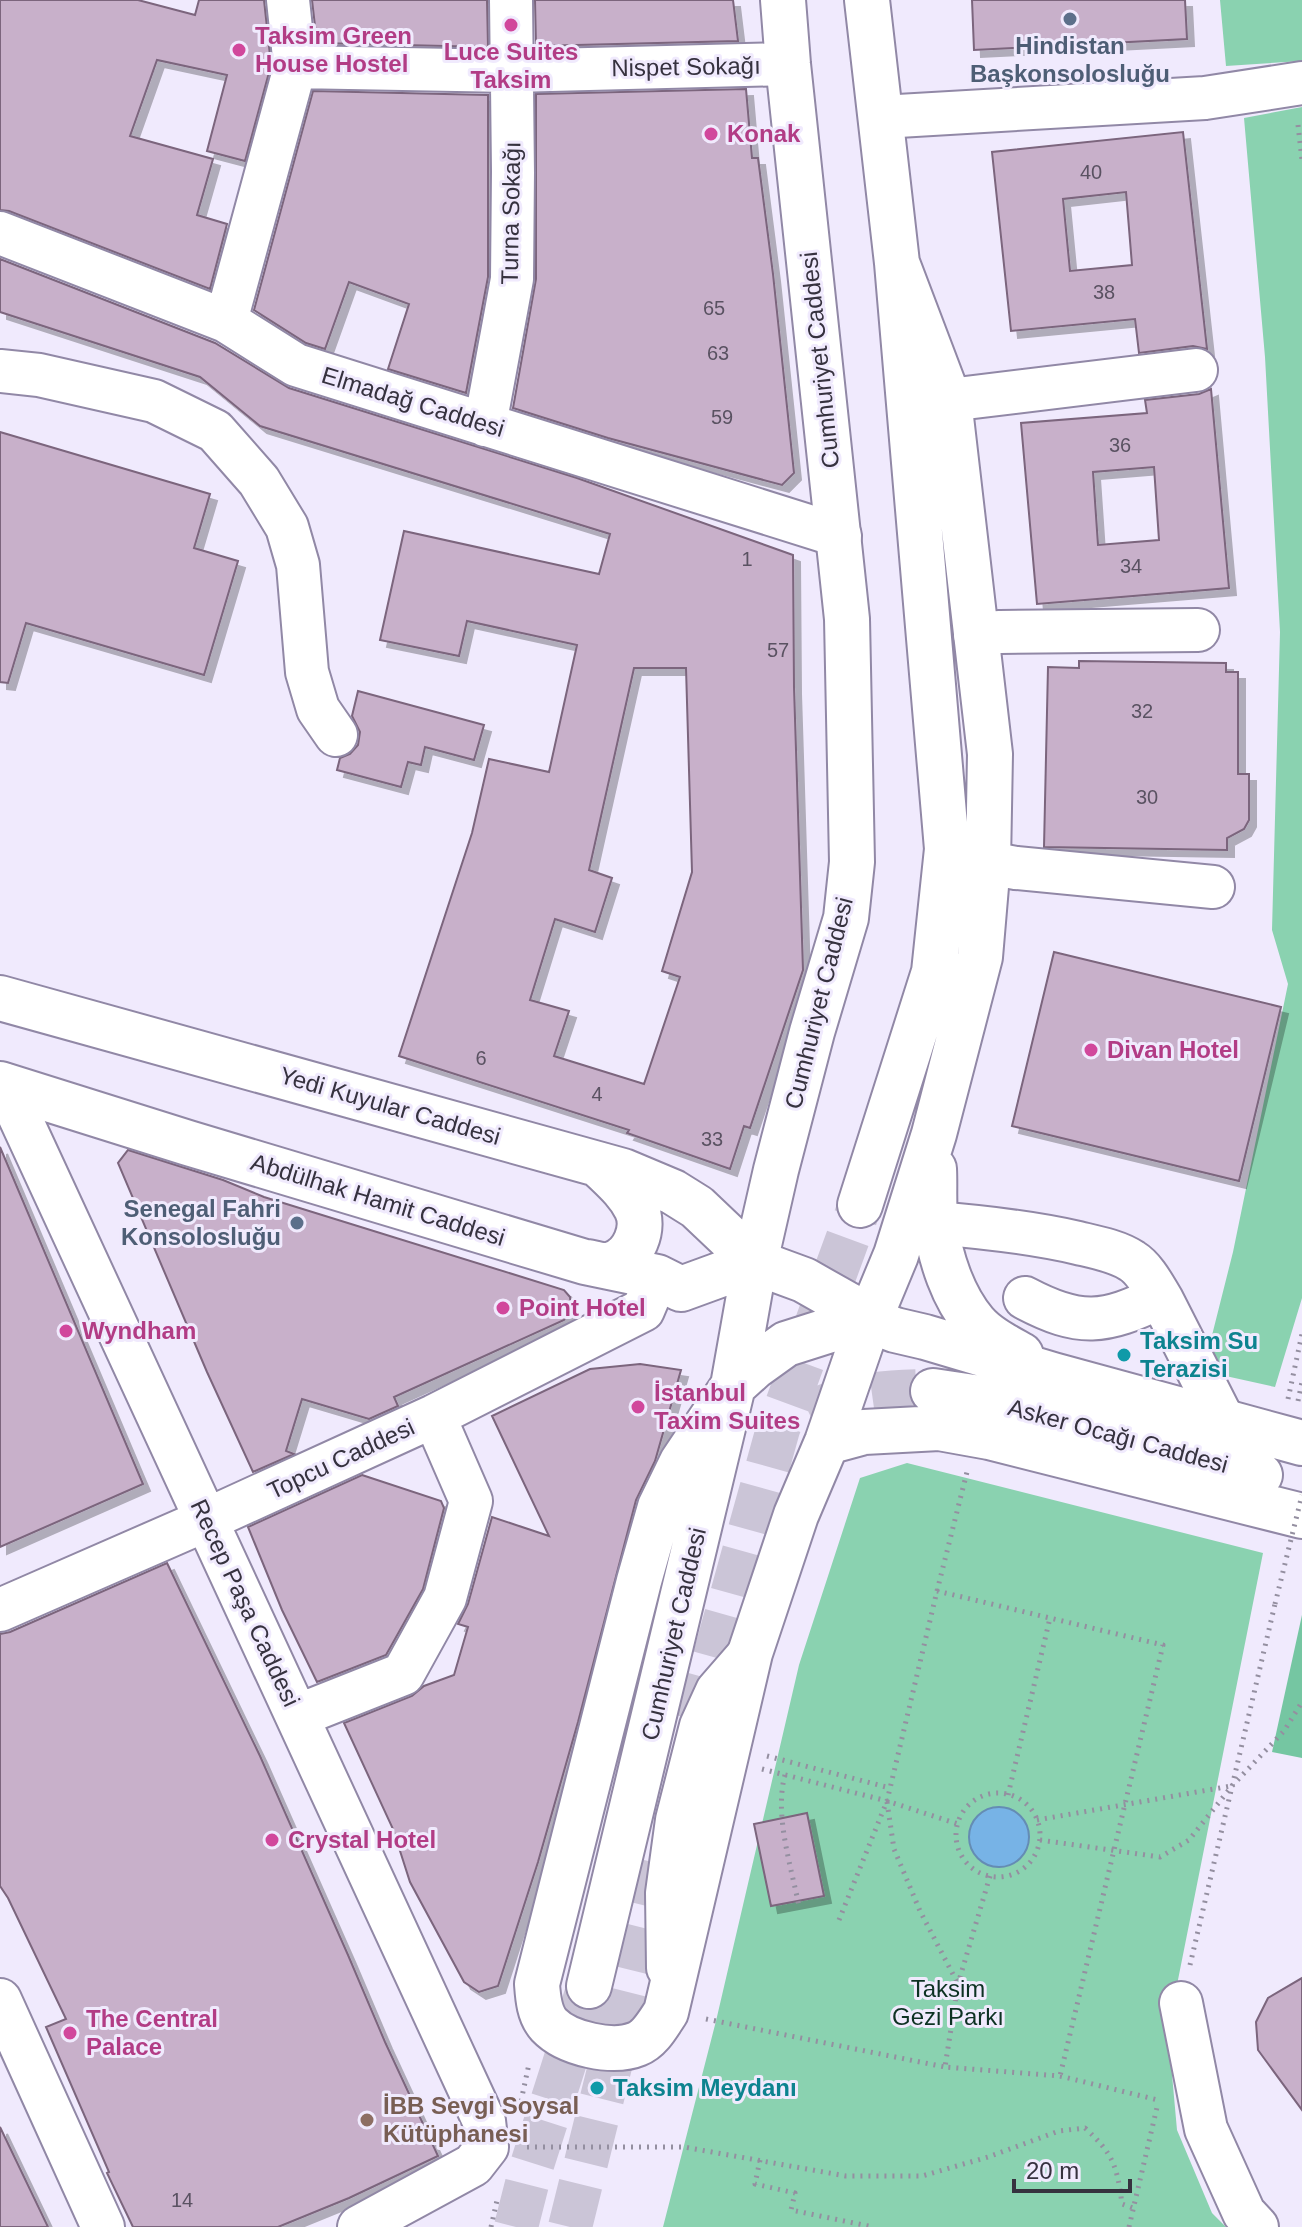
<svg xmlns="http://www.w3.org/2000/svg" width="1302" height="2227" viewBox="0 0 1302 2227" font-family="Arial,sans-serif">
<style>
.green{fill:#8ad2b0}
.forest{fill:#75c6a2}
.water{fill:#77b3e6;stroke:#648cb4;stroke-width:2}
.building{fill:#c8b0ca;stroke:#7b657d;stroke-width:2;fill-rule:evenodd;filter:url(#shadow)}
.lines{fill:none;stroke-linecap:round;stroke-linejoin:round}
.major-tunnel{stroke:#cbc5d7;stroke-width:44;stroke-dasharray:44 22;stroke-linecap:butt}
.minor-casing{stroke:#9188a6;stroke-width:46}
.major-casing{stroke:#9188a6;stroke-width:48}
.path{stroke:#948fa0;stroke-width:5;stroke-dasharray:2 6;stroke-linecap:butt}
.minor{stroke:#fff;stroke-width:42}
.major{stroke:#fff;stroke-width:44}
.path-bridge{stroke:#948fa0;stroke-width:5;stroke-dasharray:2 6;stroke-linecap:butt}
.service-dot{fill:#5c6f8a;stroke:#f0eafd;stroke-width:3}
.hotel-dot{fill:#d1479c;stroke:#f0eafd;stroke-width:3}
.culture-dot{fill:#0f9aa8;stroke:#f0eafd;stroke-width:3}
.education-dot{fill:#8d6e63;stroke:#f0eafd;stroke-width:3}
.labels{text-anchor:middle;stroke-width:6;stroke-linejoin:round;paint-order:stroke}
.number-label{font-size:20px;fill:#5a5262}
.hotel-label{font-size:24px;font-weight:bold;fill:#b23c85;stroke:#f0eafd;text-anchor:start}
.service-label{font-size:24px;font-weight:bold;fill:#4e5e75;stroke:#f0eafd}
.street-label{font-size:24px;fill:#36323f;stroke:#f0eafd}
.culture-label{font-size:24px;font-weight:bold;fill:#0d838f;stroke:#f0eafd;text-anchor:start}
.park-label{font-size:24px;fill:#0d3223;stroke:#f0eafd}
.education-label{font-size:24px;font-weight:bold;fill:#785e54;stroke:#f0eafd;text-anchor:start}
</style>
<defs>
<filter id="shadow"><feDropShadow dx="7" dy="7" stdDeviation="0" flood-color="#0004"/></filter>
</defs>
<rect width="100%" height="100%" fill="#f0eafd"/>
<path class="green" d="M1220,0H1302V61L1226,66Z
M1302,107V1298L1275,1387L1203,1371L1233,1252L1288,984L1272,930L1280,632L1265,357L1244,118Z
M907,1463L1263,1553L1168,2030L1177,2130L1212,2213L1226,2227H663L716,2021L799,1665L860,1478Z"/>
<path class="forest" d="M1302,1615V1758L1272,1752Z"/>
<path class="water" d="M969 1837a30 30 0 1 1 60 0a30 30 0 1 1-60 0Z"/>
<path class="building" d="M0,0H138L195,15L199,0H264L271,65L245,161L207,151L227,75L157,60L130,136L213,159L197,215L227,224L210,289L9,211L0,210Z
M312,0H487L488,47L317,43Z
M535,0H733L738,41L536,46Z
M972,0H1185L1187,39L974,50Z
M746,89L752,158H758L773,274L794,473L782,485L608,438L513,408L536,279V94Z
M313,91L488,95V277L466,393L388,369L409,304L349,282L325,349L306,343L254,310Z
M1183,132L1207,349L1193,346L1139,353L1135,319L1011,331L992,152ZM1126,192L1132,265L1070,271L1063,199Z
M0,259L215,343L289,388L577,478L793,555L794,687L803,970L750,1128L744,1126L730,1169L627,1133L629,1130L399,1056L472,833L489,759L549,772L577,645L467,621L459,656L380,640L404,531L599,574L610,534L260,426L200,377L0,312ZM634,668H686L692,872L662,971L680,977L644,1084L554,1056L569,1011L530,1000L555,919L595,932L612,878L589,870Z
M1211,389L1229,588L1037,604L1021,423L1147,413L1145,400L1199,394ZM1154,467L1159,540L1098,545L1093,472Z
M0,432L210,494L194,548L238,561L204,675L26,623L8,683L0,682Z
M1079,661L1226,663V672H1238V774H1249V820L1244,829L1227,838V850L1044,847L1048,667L1079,668Z
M358,691L484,725L474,760L425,747L421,765L408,762L401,787L337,770L340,758L350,754L358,745L360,732L352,716Z
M1054,952L1281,1007L1239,1181L1012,1126Z
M0,1147L143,1484L0,1547Z
M128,1150L223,1180L264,1197L564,1290L570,1297L571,1309L564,1320L394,1397L398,1406L369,1419L302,1399L286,1451L294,1454L253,1472L207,1372L118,1163Z
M640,1364L681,1370L655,1461L636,1500L578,1722L538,1862L498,1986L479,1992L464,1982L410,1882L393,1829L344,1723L412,1696L424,1686L454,1675L468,1627L458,1624L468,1604L492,1517L549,1536L492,1416L590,1369Z
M362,1475L441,1501L444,1508L423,1589L386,1655L317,1682L282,1610L248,1527Z
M167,1563L260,1756L348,1955L385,2042L438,2156L349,2198L278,2227H133L107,2173L109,2172L46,2027L66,2019L8,1898L0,1886V1634L10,1632Z
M807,1813L824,1896L771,1906L754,1824Z
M1302,1978V2110L1258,2050L1256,2022L1268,1998Z
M0,2127L48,2227H0Z"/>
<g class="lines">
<path class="major-tunnel" d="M809,1413C848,1394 890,1391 933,1391
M697,1721L778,1429L860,1205
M516,2227L531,2168L589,1986
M570,2227L661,1861"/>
<g class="minor-casing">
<path id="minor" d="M295,67L511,71L788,64
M881,117L1205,98L1302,83
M0,233L226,321L296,365L840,536
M226,321L295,67L288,0
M0,371L39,375L154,401L215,431L259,481L287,527L298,565L307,672L318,709L336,735
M949,400L1196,370
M485,425L512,279L513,172L511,0
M975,634L1000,632L1198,630
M988,863L1016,868L1213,887
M5,1085L484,2121L487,2147L473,2165L359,2227
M935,1223C983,1227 1031,1232 1078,1243C1095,1247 1117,1251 1132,1261C1145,1269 1154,1287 1162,1300L1224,1422
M1025,1298C1080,1327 1104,1324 1160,1297
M0,1610L206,1520L434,1416L643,1310L657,1277
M297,1716L403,1674L445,1598L471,1501L434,1416
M668,1968L667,1893L677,1820L701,1726L717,1691L750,1653
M0,2000L103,2227
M1181,2003L1206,2129L1244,2213L1257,2227"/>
</g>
<g class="major-casing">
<path id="major" d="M0,998L623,1171L673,1192L697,1207L755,1262L804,1280L850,1306L869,1320L895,1330L925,1337L1053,1375L1302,1443
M0,1084L188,1143L585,1262L657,1277L681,1289L755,1262
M934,1169C935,1187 933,1207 936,1225C940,1258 953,1297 975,1323C987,1337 1005,1346 1021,1355
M860,1205L934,972L947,849L897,263L867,0
M587,1262C594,1263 605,1267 612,1264C634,1257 646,1228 636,1208C627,1190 612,1178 599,1165
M869,1320L827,1331L786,1344L754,1367L733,1386L682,1462L660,1507L639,1581L537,1984C538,1998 539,2014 549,2025C567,2044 613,2054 637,2044C650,2039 658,2024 666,2012L750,1653L796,1515L827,1442L869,1320L896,1255L934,1134L980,957L988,863L990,754L949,400L897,263
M933,1391L980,1398L1260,1475
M827,1442L864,1432L939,1428L989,1437L1302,1516
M589,1986L733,1386L755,1262L776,1170L812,1032L846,918L852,862L847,619L788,64L783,0"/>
</g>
<path class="path" d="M1298,125L1302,160
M1288,1399L1302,1334
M1298,1401L1302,1382
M937,1591L967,1472
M767,1756L890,1788
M762,1769L887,1801L958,1824
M785,1775C774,1814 791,1866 799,1906
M956 1835a42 42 0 1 1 84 0a42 42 0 1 1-84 0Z
M1008,1795L1050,1618
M887,1802L894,1849L920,1911L958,1984
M1037,1820L1231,1786
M1040,1840L1160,1857L1189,1840L1232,1786L1284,1731L1302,1702
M990,1876L958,1984L945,2067L1060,2076L1158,2100
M839,1920L887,1801L937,1591L1163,1645L1060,2076
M1190,1965L1275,1604
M706,2019L945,2067
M521,2101L529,2064
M527,2147H684L846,2176H922L988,2157L1059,2131L1085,2128C1113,2154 1117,2165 1122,2204L1133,2208
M760,2160L755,2184L795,2193L791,2210L873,2227
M491,2227L498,2196
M1129,2227L1158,2103"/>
<use href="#minor" class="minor"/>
<use href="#major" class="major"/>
<path class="path-bridge" d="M1275,1604L1302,1495"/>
</g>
<g class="service-dot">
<circle cx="1070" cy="19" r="8"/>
<circle cx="297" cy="1223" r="8"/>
</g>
<g class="hotel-dot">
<circle cx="511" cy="25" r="8"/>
<circle cx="239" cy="50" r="8"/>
<circle cx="711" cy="134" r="8"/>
<circle cx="1091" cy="1050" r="8"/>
<circle cx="503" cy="1308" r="8"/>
<circle cx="66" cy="1331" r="8"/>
<circle cx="638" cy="1407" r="8"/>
<circle cx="272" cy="1840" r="8"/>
<circle cx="70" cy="2033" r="8"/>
</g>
<g class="culture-dot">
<circle cx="1124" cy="1355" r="8"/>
<circle cx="597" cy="2088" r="8"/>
</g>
<circle class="education-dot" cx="367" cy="2120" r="8"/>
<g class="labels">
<g class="number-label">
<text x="1091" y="179">40</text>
<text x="1104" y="299">38</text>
<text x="714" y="315">65</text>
<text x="718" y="360">63</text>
<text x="722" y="424">59</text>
<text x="1120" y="452">36</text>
<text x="747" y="566">1</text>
<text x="1131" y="573">34</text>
<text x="778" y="657">57</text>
<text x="1142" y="718">32</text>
<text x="1147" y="804">30</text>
<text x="481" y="1065">6</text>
<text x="597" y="1101">4</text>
<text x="712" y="1146">33</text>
<text x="182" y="2207">14</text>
</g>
<g class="hotel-label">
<text x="255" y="44">Taksim Green<tspan x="255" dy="28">House Hostel</tspan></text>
<text x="511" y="60" text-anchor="middle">Luce Suites<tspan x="511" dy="28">Taksim</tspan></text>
<text x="727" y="142">Konak</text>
<text x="1107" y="1058">Divan Hotel</text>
<text x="519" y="1316">Point Hotel</text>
<text x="82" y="1339">Wyndham</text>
<text x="654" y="1401">İstanbul<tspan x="654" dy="28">Taxim Suites</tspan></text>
<text x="288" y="1848">Crystal Hotel</text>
<text x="86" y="2027">The Central<tspan x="86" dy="28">Palace</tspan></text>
</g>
<g class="service-label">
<text x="1070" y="54">Hindistan<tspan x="1070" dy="28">Başkonsolosluğu</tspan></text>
<text x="281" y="1217" text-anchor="end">Senegal Fahri<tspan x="281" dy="28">Konsolosluğu</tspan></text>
</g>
<g class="street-label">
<text transform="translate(686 67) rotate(-1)" y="8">Nispet Sokağı</text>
<text transform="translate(511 213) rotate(-89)" y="8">Turna Sokağı</text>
<text transform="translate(820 360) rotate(-96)" y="8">Cumhuriyet Caddesi</text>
<text transform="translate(413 402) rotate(17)" y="8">Elmadağ Caddesi</text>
<text transform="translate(819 1003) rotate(-76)" y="8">Cumhuriyet Caddesi</text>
<text transform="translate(390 1106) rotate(16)" y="8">Yedi Kuyular Caddesi</text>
<text transform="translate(378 1200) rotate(17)" y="8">Abdülhak Hamit Caddesi</text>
<text transform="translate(1118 1436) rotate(15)" y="8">Asker Ocağı Caddesi</text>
<text transform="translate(341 1459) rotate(-25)" y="8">Topcu Caddesi</text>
<text transform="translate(245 1603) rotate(65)" y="8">Recep Paşa Caddesi</text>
<text transform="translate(674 1634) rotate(-77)" y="8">Cumhuriyet Caddesi</text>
</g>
<g class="culture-label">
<text x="1140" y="1349">Taksim Su<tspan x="1140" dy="28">Terazisi</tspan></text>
<text x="613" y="2096">Taksim Meydanı</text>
</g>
<g class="park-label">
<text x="948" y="1997">Taksim<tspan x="948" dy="28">Gezi Parkı</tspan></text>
</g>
<g class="education-label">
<text x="383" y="2114">İBB Sevgi Soysal<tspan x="383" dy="28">Kütüphanesi</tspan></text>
</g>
</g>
<path d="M1014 2179v12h116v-12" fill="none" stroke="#36323f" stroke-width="4"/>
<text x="1026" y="2179" font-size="24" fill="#36323f" stroke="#f0eafd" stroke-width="6" paint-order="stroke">20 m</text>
</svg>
